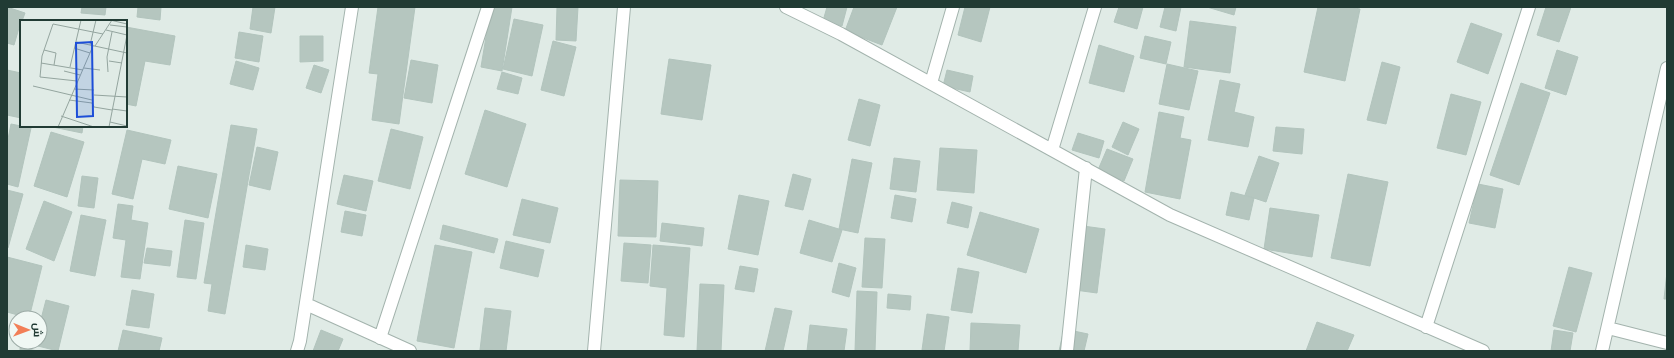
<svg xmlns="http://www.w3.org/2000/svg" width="1674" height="358" viewBox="0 0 1674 358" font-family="Figtree,Cairo,sans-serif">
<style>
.building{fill:#b5c6bf;stroke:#b2c4bd}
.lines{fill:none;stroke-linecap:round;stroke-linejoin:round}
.street-casing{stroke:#a3b3ad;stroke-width:14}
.street{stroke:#fff;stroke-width:12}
.inset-road{fill:none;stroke:#94a59f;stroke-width:1}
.view{fill:#1d4ed8;fill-opacity:0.15;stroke:#1d4ed8;stroke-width:2}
.inset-edge{fill:none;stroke:#213b34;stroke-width:2}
</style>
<rect width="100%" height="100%" fill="#e0ebe6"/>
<path class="building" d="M7,7L25,13L22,21H21L14,45L7,43Z
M82,7H106L105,15L81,13Z
M138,7H161L160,20L137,17Z
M253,7H275L271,33L250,29Z
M378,7H415L399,124L372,120L378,74L369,73Z
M491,7H512L502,71L481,67Z
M557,7H578L576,41L556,40Z
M827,7H847L842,26L823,21Z
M854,7H897L882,45L845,31Z
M965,7H990L981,42L958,35Z
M1119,7H1143L1137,29L1114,22Z
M1165,7H1181L1176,31L1160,27Z
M1207,7H1236L1234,15Z
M1318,7H1350L1360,9L1345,81L1304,72Z
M1546,7H1571L1559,42L1537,35Z
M514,19L543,25L532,76L503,69Z
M1190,21L1236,27L1230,73L1184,67Z
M1471,23L1502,34L1488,74L1457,62Z
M126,27L175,36L170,65L145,61L136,106L126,104Z
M239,32L263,36L259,62L235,58Z
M300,36H323V61L300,62Z
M1145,36L1171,42L1166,64L1140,58Z
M553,41L576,47L564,96L541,90Z
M1099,45L1134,56L1124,92L1089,83Z
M1557,50L1578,57L1566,95L1545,88Z
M669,59L711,65L702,120L661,114Z
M411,60L438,65L432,103L404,98Z
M236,61L259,68L253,90L230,84Z
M1382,62L1400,67L1386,124L1367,120Z
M1167,64L1198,71L1189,110L1159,104Z
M314,65L329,70L321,93L306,88Z
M7,70L21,73V118L7,115Z
M947,70L973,76L970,92L943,86Z
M502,72L522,78L518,94L497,89Z
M1220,80L1240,84L1234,112L1254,117L1248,147L1208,140Z
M1521,83L1550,93L1519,185L1490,175Z
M1451,94L1481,102L1466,155L1437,148Z
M859,99L880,105L870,146L848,140Z
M485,110L526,124L507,187L465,174Z
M1159,112L1184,117L1180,138L1191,140L1180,199L1145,192Z
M1123,122L1139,129L1128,155L1112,147Z
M11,124L31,128L18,187L7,184V144Z
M231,125L257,129L225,314L208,311L212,284L204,283Z
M48,126H83L82,133Z
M1276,127L1304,129L1302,154L1273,151Z
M391,129L423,137L410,189L378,181Z
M127,130L171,140L165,164L142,159L133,199L112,194Z
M51,132L84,142L67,197L34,186Z
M1078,133L1104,141L1099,158L1072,150Z
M257,147L278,152L270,190L249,185Z
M940,148L977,150L974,193L937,190Z
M1107,149L1133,159L1124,181L1098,170Z
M1259,156L1279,163L1266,202L1245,195Z
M894,158L920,161L916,192L890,189Z
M852,159L872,163L858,233L839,229Z
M178,166L217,174L208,218L169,209Z
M793,174L811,179L803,210L785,206Z
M1348,174L1388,182L1370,266L1331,258Z
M344,175L373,181L366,211L337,204Z
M82,176L98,178L94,208L78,206Z
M620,180L658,181L656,237L618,236Z
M1478,184L1503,189L1495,228L1469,223Z
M7,190L23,194L8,248H7Z
M1231,192L1254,198L1249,220L1226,215Z
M739,195L769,201L758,255L728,249Z
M895,195L916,199L912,222L891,218Z
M522,199L558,208L550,243L513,235Z
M44,201L72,212L54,261L26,249Z
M952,202L972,207L968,228L947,223Z
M118,204L133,206L131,220L148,223L140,279L121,277L126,240L113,238Z
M1270,208L1319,215L1312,257L1264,249Z
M345,211L366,215L362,236L341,232Z
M980,212L1039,229L1026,273L967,255Z
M81,215L106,220L95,276L70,271Z
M185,220L204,223L196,279L177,277Z
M809,220L842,230L832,262L800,253Z
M662,223L704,228L702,246L660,241Z
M443,225L498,239L494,253L440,239Z
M1083,226L1105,229L1097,293L1075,290Z
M865,238L885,239L882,288L862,287Z
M506,241L544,250L538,277L500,268Z
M624,243L651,245L648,283L621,281Z
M246,245L268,249L265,270L243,267Z
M435,245L472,252L454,348L417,341Z
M653,245L690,248L684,337L664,335L667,288L650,286Z
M147,248L172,251L170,266L144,263Z
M7,257L42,266L29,318L7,312Z
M839,263L856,268L849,297L832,292Z
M740,266L758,269L754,292L735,289Z
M1569,267L1592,273L1576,332L1553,326Z
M958,268L979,272L972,313L951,310Z
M1667,272V299H1664Z
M700,284L724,285L721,351H697Z
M132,290L154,294L149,328L126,325Z
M857,291L877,292L875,351H855Z
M888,294L911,296L910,310L887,308Z
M46,300L69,306L58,351L34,345L35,342H40V323Z
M485,308L511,311L506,351L480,350Z
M775,308L792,311L783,351H765Z
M927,314L949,317L944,351L922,350Z
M1317,322L1354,335L1347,351H1306Z
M971,323L1020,325L1018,351H970Z
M810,325L847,329L844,351H807Z
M1064,329L1088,334L1084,351H1059Z
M123,330L162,338L159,351H118Z
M321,330L343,339L338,351H313Z
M1554,330L1573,333L1570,351H1551Z
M20,348L38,351H20Z"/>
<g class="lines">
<g class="street-casing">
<path id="street" d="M786,7L841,34L1170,215L1483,351
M931,83L953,7
M1052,150L1095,7
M306,304L410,351
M1426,327L1529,7
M1608,328L1667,343
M380,338L488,7
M297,351L300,341L352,7
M594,351L624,7
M1067,351L1086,168
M1602,351L1667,68"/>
</g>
<use href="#street" class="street"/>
</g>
<g transform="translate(20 20)">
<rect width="107" height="107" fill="#e0ebe6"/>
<path class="inset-road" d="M90,0L107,4M90,5L107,7M86,10L107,15M56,22L107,33M70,25L76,0M75,26L92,0M54,28L70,33M24,30L36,33L34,45M89,41L102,43M21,43L63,50M50,47L61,0M64,48L80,50M44,51L60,55M88,52L87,37L92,12M57,61L20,57L22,36L33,4L83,14M13,66L72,80M54,69L74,70M74,75L107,77M49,80L72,83L74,87L92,90M92,89L107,91M41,96L74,107M90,102L107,106M38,107L73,26M89,107L107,15"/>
<path class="view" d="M72,22L73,96L57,97L56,23Z"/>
<rect width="107" height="107" class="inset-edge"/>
</g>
<rect width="1674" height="358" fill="none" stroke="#213b34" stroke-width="16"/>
<g transform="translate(28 330) rotate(91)"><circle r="19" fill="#f0f8f4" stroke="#9daca7"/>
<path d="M0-3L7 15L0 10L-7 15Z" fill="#f27f57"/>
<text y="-6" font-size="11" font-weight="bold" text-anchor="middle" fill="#213b34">ش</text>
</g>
</svg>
